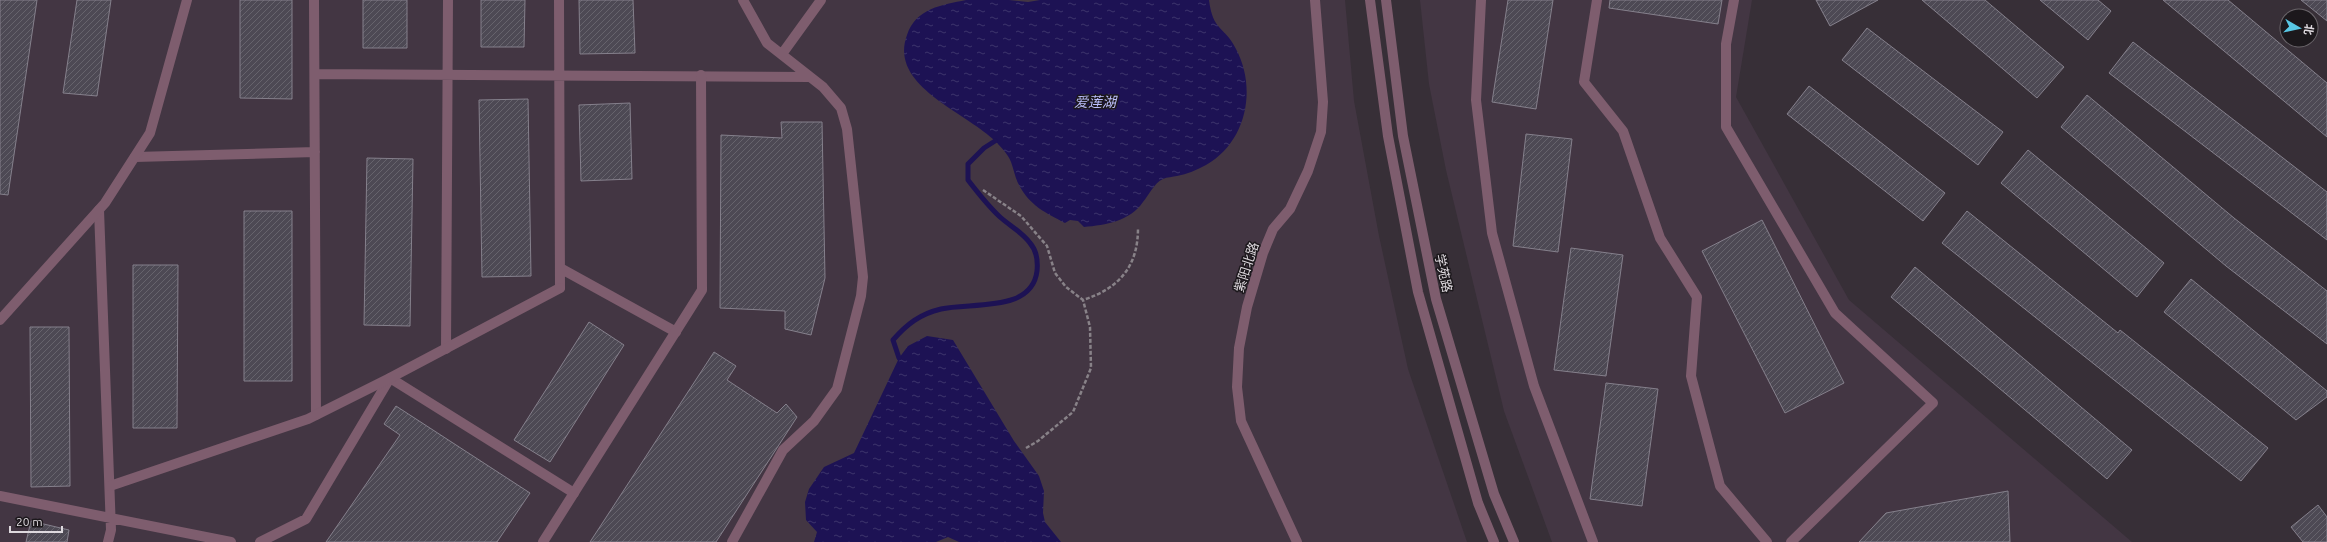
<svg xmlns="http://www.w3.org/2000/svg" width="2327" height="542" viewBox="0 0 2327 542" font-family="Ubuntu,'Noto Sans SC',sans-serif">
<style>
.built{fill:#433643}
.water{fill:url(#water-ripples)}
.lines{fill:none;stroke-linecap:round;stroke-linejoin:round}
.stream{stroke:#1d1254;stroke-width:5}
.building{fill:url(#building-hatch);stroke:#85808c}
.path{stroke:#888288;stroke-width:2.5;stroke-dasharray:4 2;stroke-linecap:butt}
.service{stroke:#7e5d6e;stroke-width:10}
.minor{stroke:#7e5d6e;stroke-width:10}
.tertiary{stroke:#7e5d6e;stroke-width:10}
.labels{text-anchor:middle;stroke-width:3;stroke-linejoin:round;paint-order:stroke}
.street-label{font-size:13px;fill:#ded9de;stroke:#1c181c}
.water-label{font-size:14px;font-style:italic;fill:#bcbffc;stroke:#1c181c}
</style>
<defs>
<pattern id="water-ripples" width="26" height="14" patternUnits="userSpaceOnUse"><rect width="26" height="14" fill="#1d1254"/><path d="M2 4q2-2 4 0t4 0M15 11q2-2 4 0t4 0" fill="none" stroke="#3d346c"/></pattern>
<pattern id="building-hatch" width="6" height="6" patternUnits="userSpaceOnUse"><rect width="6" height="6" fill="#4d4954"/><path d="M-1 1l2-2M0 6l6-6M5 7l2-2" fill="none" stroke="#66636c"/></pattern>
</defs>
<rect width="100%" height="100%" fill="#372f37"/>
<path class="built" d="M0,0H1345L1354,101L1379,236L1408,369L1467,542H0Z
M1420,0H1752L1736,97L1849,300L2132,542H1552L1504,411L1446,170L1429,84Z"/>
<path class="water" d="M966,0H1009L1028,2L1040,0H1209C1213,32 1224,25 1236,49C1257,88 1247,142 1206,165C1197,170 1187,174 1177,176C1173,177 1167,177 1163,179C1154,183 1149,195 1143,202C1130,221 1106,225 1084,227L1078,221L1070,220L1065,223C1046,213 1030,206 1019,185C1015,178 1014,170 1011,162C1008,154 1001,147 995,141C966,112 888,86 907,35C916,8 942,5 966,0Z
M927,336L953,340L1014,441L1039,476L1044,491L1043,513L1045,522L1061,542H959L948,537L936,542H814L817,532L806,520L805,502L809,489L824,467L854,453L899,358L908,346Z"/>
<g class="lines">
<path class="stream" d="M899,358L893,340C907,324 920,314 941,309C971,302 1032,313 1037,271C1038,261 1037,251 1030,243C1022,232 1010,226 1000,217C988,206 978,193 968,180V164L984,148L995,141"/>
</g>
<path class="building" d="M0,0H37L8,195L0,194Z
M77,0H111L97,96L63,93Z
M240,0H292V99L240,98Z
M363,0H407V48H363Z
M481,0H525L524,47H481Z
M579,0H633L635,53L580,54Z
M1508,0H1553L1536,109L1492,102Z
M1610,0H1722L1718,24L1609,8Z
M1816,0H1878L1830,26Z
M1922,0H1985L2064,67L2037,98Z
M2040,0H2098L2111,11L2088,40Z
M2163,0H2228L2327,83V137Z
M2301,0H2327V21Z
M1867,28L2003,132L1978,165L1842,60Z
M2133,42L2327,192V240L2109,73Z
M1809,86L1945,193L1923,221L1787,114Z
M2087,95L2234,218L2327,291V344L2226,266L2061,127Z
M528,99L531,276L482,277L479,100Z
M630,103L632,179L581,181L579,105Z
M781,122H822L825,278L811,335L785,329V311L720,308L721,135L782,138Z
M1526,134L1572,139L1558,252L1513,246Z
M2028,150L2164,263L2137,297L2001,183Z
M367,158L413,159L410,326L364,325Z
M244,211H292V381H244Z
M1967,211L2118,333L2120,330L2268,448L2241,481L1942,243Z
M1762,220L1844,383L1785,413L1702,251Z
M1571,248L1623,255L1606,376L1554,370Z
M133,265H178L177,428H133Z
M1915,267L2132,450L2107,479L1891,297Z
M2191,279L2327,391V397L2296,420L2164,312Z
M589,322L624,345L550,462L514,440Z
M30,327H69L70,486L31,487Z
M714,352L736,366L727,380L777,413L786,404L797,417L716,542H590Z
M1606,383L1658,389L1642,506L1590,499Z
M396,406L530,493L497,542H326L400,435L384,424Z
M2008,491L2010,542H1859L1886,513Z
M2318,505L2327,517V542H2303L2291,527Z
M31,521L69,530L67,542H26Z"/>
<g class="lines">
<path class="path" d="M983,190L1021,216L1047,246L1055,273L1066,287L1083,300C1120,288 1138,266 1138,228
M1026,448L1038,441L1073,412L1091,368L1090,327L1083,300"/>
<path class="service" d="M314,0L316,415
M559,0L560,288
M1481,0L1476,100L1492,233L1534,386L1593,542
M1597,0L1584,82L1623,131L1660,238L1697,297L1691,376L1720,486L1767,542
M1734,0L1726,44V127L1835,313L1933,403L1791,542
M782,54L821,0
M315,74L810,77
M135,157L315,152
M99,210L111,530L108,542
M560,268L676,332
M446,349L448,0
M0,496L231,542
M260,542L306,519L390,378L574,493
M732,542L783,450L814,421L837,389L861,296L863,277L847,129L841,108L823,87L767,43L743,0
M1297,542L1241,421L1237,387L1239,348L1247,307L1263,253L1273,229L1290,209L1308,171L1321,132L1323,102L1315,0"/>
<path class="minor" d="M0,320L105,203L150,133L187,0
M110,486L308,419L390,378L560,288
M543,542L702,290L701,75"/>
<path class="tertiary" d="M1370,0L1388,136L1418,292L1478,503L1494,542
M1386,0L1403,136L1436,299L1494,494L1514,542"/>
</g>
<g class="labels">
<g class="street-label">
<text transform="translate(1246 267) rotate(-72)" y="5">紫阳北路</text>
<text transform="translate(1444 273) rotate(78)" y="5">学苑路</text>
</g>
<g class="water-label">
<text x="1095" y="107">爱莲湖</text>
</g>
</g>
<g transform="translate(2299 28) rotate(99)"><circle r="19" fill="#1c181c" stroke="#6a656a"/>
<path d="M0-3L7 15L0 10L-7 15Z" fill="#59c8e5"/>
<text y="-6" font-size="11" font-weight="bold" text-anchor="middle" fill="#ded9de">北</text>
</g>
<path d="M10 526v6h52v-6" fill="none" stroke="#ded9de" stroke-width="2"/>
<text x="16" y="526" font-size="12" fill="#ded9de" stroke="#1c181c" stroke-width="3" paint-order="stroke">20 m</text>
</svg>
